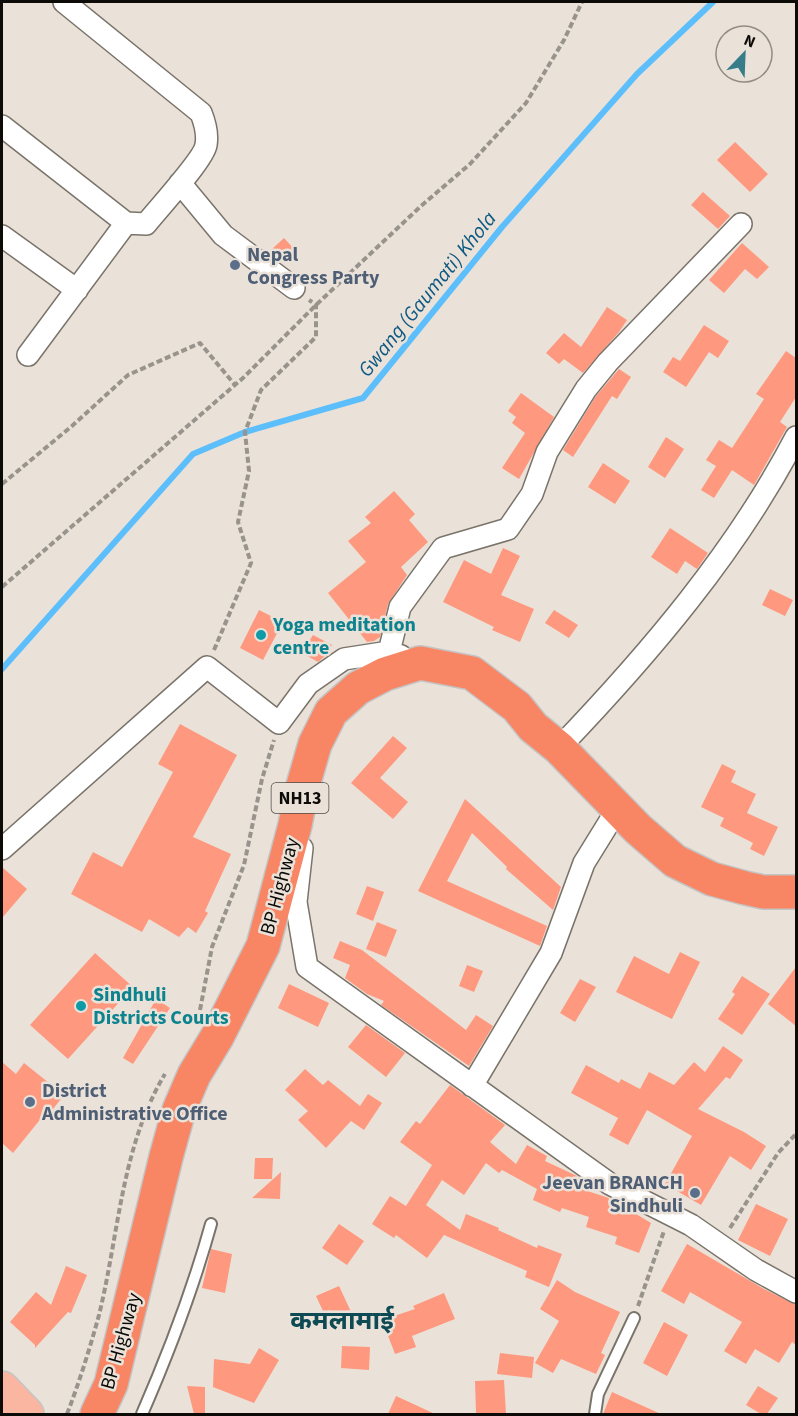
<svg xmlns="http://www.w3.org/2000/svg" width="798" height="1416" viewBox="0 0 798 1416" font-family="'Source Sans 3','Noto Sans Devanagari',sans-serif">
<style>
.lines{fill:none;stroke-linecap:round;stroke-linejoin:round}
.stream{stroke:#5dbefc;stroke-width:6}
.building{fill:#fe987e}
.lane-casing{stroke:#79736a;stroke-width:14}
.street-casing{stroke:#79736a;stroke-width:24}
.primary-casing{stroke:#c5c4c4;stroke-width:36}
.highway-casing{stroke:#c5c4c4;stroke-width:36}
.path{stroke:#98938c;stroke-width:4;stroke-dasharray:6 3;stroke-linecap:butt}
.lane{stroke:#fff;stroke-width:10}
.street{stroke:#fff;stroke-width:21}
.primary{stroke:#fbb6a2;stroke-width:33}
.highway{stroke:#f88664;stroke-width:33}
.service-dot{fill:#5c6f8a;stroke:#eae2d9;stroke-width:2}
.culture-dot{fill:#0f9aa8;stroke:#eae2d9;stroke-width:2}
.labels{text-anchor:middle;stroke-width:5;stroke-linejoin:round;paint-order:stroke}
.shield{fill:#eae2d9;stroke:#4f4c47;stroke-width:1.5}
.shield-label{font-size:18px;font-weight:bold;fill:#0d0b08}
.service-label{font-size:20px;font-weight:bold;fill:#4e5e75;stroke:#eae2d9;text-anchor:start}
.culture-label{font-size:20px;font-weight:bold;fill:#0d838f;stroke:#eae2d9;text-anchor:start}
.street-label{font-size:20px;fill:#0d0b08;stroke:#eae2d9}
.water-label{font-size:21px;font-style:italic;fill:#0e5982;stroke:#eae2d9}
.district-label{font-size:26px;font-weight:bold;fill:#0d4a54;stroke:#eae2d9}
</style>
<rect width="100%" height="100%" fill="#eae2d9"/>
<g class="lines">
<path class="stream" d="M2,669L193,454L245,432L363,398L502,227L637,74L713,2"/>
</g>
<path class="building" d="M735,142L768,174L750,192L717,160Z
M703,192L730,216L718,229L691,205Z
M284,238L294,249L282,260L272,249Z
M742,243L769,267L757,279L745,269L724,293L709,280Z
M607,307L627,320L619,332L583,373L564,359L559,364L546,353L564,333L581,347Z
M704,325L729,341L718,358L709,352L686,387L663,372L673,357L680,361Z
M786,351L796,358V397L780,422L787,427L754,485L732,470L714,498L701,490L716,466L706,460L719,440L732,448L764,399L756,394Z
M619,369L631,377L617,399L612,396L573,457L563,450L596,396Z
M521,393L554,417L519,479L502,468L525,433L512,423L516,417L508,411Z
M666,437L684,449L665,478L648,467Z
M603,463L630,481L615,504L588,487Z
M394,491L415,514L409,520L428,542L401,567L407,575L388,604L380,637L374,641L367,642L328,593L366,562L348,541L371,523L365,517Z
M670,528L708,553L697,569L685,561L677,574L651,557Z
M503,548L520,556L501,595L534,609L520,642L492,630L494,627L443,602L464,560L491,574Z
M770,589L793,600L785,616L762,605Z
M259,610L283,622L263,660L240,648Z
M554,610L578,625L569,638L545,623Z
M313,635L332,645L325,656L318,662L302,653Z
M180,724L237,755L193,837L231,854L205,911L208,913L196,933L188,927L179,937L149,919L142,932L71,894L93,852L122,867L173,772L158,764Z
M393,736L407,748L380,778L408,802L393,819L351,783Z
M722,764L736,771L731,782L756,794L747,813L778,827L764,856L750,849L753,843L720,826L724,818L701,807Z
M465,799L561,887L553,910L506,869L507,867L472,833L447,881L547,926L540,946L418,891Z
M2,867L27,889L2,918Z
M367,886L384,892L373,921L356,914Z
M377,922L397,930L386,957L366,949Z
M340,941L362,950L466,1030L476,1015L493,1026L469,1066L381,1005L384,1001L367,994L345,978L350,965L333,958Z
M680,952L700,962L672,1019L616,992L634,956L669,974Z
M95,953L133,987L68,1059L30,1025Z
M467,965L483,971L474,992L459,986Z
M796,967V1026L768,1004Z
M742,976L770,994L742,1035L718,1019L735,994L732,992Z
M580,979L596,987L575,1022L560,1013Z
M289,984L329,1003L318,1027L278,1008Z
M156,999L170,1008L133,1064L123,1058Z
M366,1025L405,1053L386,1077L348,1047Z
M723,1046L743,1060L730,1079L726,1077L698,1109L744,1132L766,1146L751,1170L730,1156L701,1205L665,1184L692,1136L647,1110L628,1145L609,1135L618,1118L571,1093L586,1065L619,1083L621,1079L640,1089L649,1072L674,1085L694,1062L705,1072Z
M2,1062L16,1074L24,1063L64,1095L46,1118L43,1116L13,1153L2,1143Z
M305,1069L323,1085L328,1080L360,1106L368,1094L382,1103L364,1130L351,1121L326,1148L298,1120L308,1111L285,1090Z
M450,1085L505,1125L490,1142L516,1164L527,1145L547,1156L545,1161L577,1176L572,1186L609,1198L608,1202L631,1211L651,1223L639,1253L615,1244L617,1237L586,1227L589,1217L562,1208L560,1212L533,1200L537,1189L502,1170L499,1173L486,1163L464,1195L442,1180L426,1205L460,1230L466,1214L499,1228L498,1230L537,1248L538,1245L562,1254L549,1287L525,1277L527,1271L444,1235L427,1258L396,1235L394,1238L372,1224L390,1196L406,1206L432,1165L400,1142L416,1121L420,1124Z
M255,1158H273L272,1179H254Z
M281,1172L280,1199L252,1198Z
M756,1204L788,1219L770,1256L738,1240Z
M339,1224L364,1241L347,1265L322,1248Z
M687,1244L764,1289L796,1305V1345L792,1342L779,1363L755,1349L746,1364L724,1351L742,1322L690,1292L684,1304L661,1291Z
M211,1249L232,1254L225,1293L202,1288Z
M66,1266L87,1275L71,1313L68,1312L35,1348V1345L10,1322L36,1292L51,1305Z
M557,1280L575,1292L620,1312L601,1353L605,1355L596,1374L561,1359L553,1373L535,1363L559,1321L540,1309Z
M339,1286L352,1314L329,1324L316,1296Z
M444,1293L455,1319L412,1336L416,1347L395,1354L382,1320L415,1309L413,1306Z
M664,1322L688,1335L667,1376L643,1363Z
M342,1346L370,1347L369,1370L341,1368Z
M259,1348L279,1360L254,1403L213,1387L214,1359L250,1364Z
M500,1353L534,1357L532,1378L497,1374Z
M504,1380L506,1414H476L475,1381Z
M187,1386L205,1387V1414H194Z
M758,1386L778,1398L767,1414H761L746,1405Z
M612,1392L661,1414H603Z
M396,1396L435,1414H388Z"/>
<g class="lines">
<g class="lane-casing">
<path id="lane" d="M142,1414C169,1352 193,1289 211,1224
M595,1414L598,1394L634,1318"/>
</g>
<g class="street-casing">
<path id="street" d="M2,126L126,223
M180,183L223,235L294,288
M2,236L77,290
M28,355L126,223L146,224C157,210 204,159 206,145C208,134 205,123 201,113L64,2
M389,652L400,607L443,548L508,529L532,494L547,452L586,389L608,362L741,224
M559,748C649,654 736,552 796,437
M302,848L296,902L307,967L610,1184L691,1225L756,1270L796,1292
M2,849L207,667L279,723L308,684L344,659L389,652L401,656
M472,1086L551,953L584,863L618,808"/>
</g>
<g class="primary-casing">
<path id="primary" d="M2,1388L27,1414"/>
</g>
<g class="highway-casing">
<path id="highway" d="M97,1414L111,1384L166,1157L179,1110L194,1075L217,1037L263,946L295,825L302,789L315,744L331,712L358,688L385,674L420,663L472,673L517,707L533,727L559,748L638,829L675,861L712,879L745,888L763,892H796"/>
</g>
<path class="path" d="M2,484L72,426L128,375L200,343L235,385
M2,587L243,378L316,305L421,206L470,164L526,103L564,40L582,2
M214,650L251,563L238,522L249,471L245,432L261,390L316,337V305L309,300
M200,1010L212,947L244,865L262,779L274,740
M730,1228L778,1153L796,1134
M638,1306L664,1231
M67,1414C79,1383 90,1348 99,1315C119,1234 121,1147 165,1074"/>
<use href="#lane" class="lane"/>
<use href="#street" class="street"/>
<use href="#primary" class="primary"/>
<use href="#highway" class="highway"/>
</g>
<g class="service-dot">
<circle cx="235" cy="265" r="6"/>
<circle cx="30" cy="1102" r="6"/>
<circle cx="695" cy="1193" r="6"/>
</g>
<g class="culture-dot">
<circle cx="261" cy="635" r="6"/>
<circle cx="81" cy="1006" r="6"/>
</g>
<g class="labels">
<rect class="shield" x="271.5" y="783" width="57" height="30" rx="4.5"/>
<g class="shield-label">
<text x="300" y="804">NH13</text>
</g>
<g class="service-label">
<text x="247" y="261">Nepal<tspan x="247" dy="23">Congress Party</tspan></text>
<text x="42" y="1097">District<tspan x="42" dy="23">Administrative Office</tspan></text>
<text x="683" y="1189" text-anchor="end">Jeevan BRANCH<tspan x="683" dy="23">Sindhuli</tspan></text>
</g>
<g class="culture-label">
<text x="273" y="631">Yoga meditation<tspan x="273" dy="23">centre</tspan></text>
<text x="93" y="1001">Sindhuli<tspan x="93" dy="23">Districts Courts</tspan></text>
</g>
<g class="street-label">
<text transform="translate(279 886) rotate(-75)" y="7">BP Highway</text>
<text transform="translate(120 1341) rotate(-74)" y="7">BP Highway</text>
</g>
<g class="water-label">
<text transform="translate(427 294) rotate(-51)" y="7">Gwang (Gaumati) Khola</text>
</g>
<g class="district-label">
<text x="342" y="1329">कमलामाई</text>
</g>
</g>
<rect width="798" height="1416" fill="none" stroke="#0d0b08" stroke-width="6"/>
<g transform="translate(744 54) rotate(23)"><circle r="28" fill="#eae2d9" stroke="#928c85" stroke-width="1.5"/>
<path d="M0-4.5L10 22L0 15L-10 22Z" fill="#367c89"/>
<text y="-9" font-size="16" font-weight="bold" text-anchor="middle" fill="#0d0b08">N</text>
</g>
</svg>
